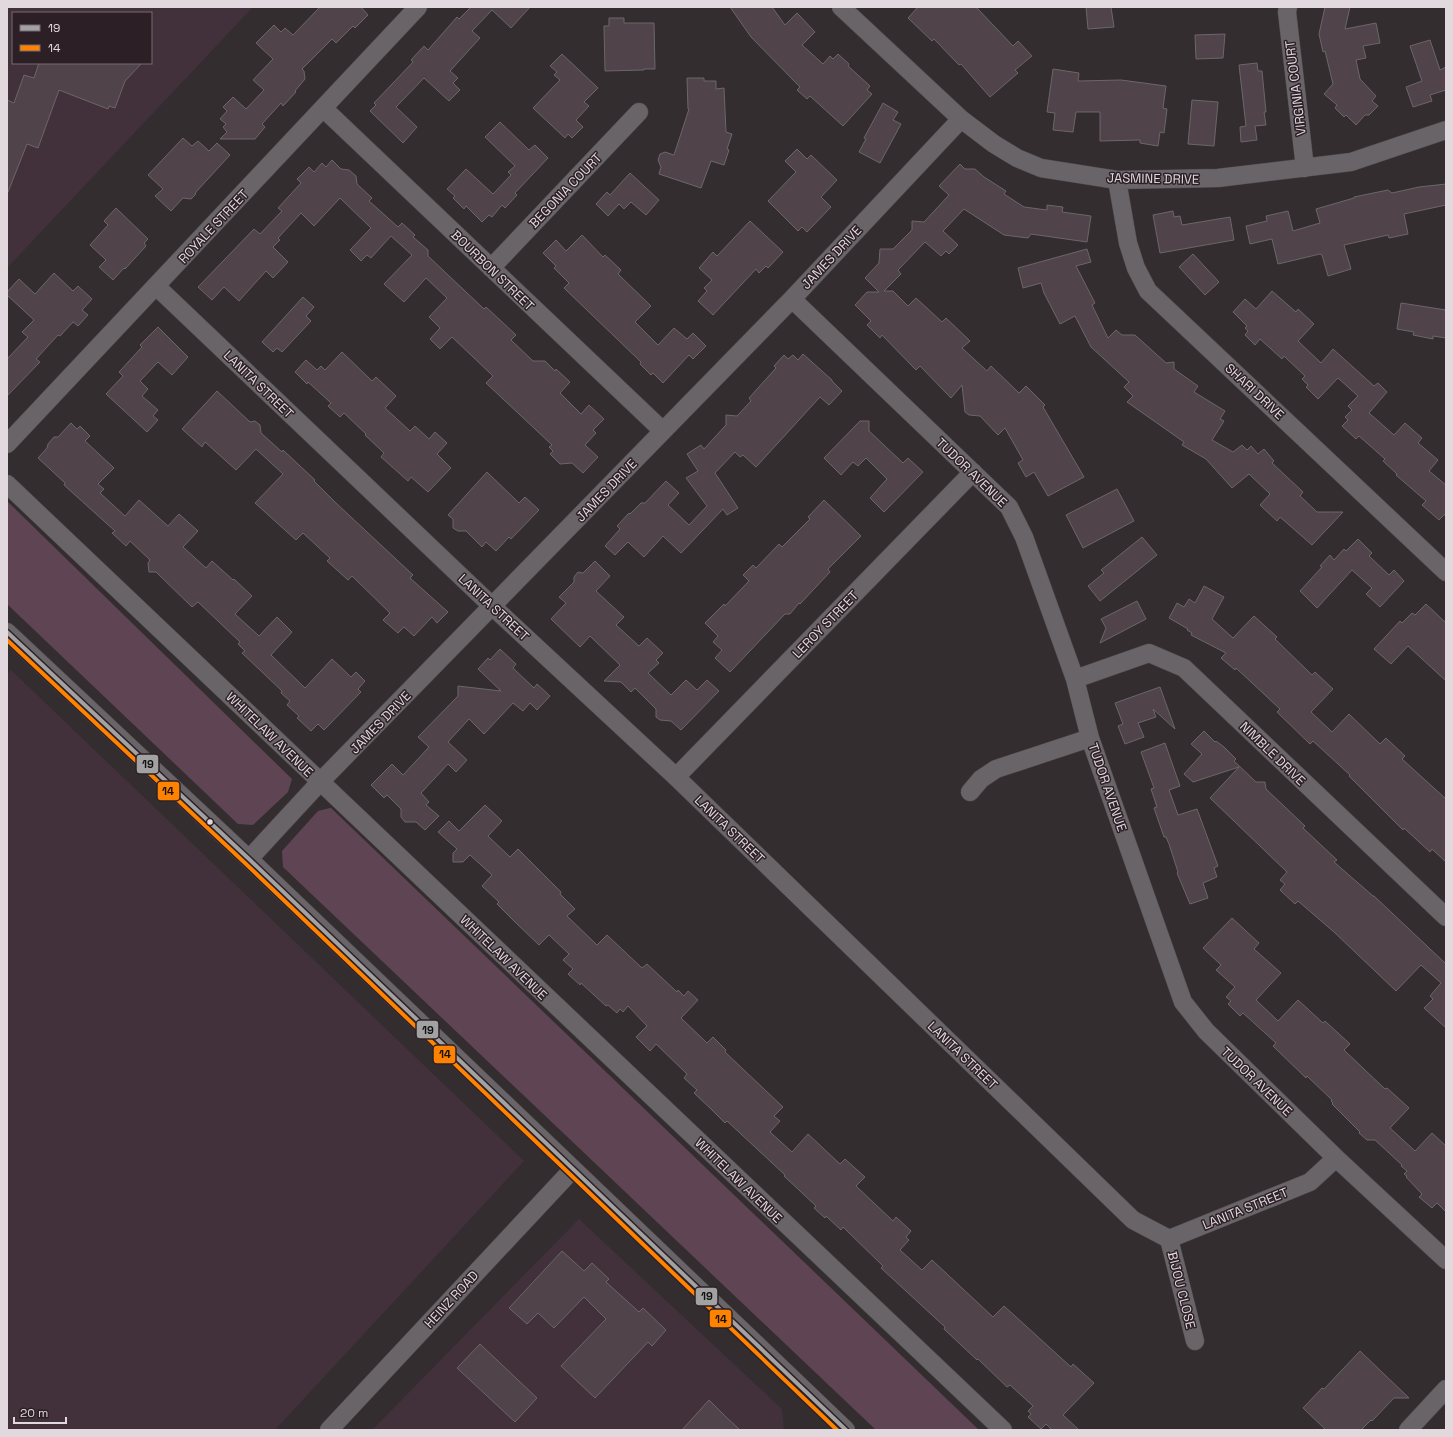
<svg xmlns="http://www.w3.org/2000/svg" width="1453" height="1437" viewBox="0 0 1453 1437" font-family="'Space Grotesk',sans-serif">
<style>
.built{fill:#42313a;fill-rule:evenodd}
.green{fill:#5f4553}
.building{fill:#50444a;stroke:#6b6669}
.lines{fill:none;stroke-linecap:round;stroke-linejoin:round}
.minor-casing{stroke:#4e494c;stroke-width:19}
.minor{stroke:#696467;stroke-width:18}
.bus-1-casing{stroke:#2c2026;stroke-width:7}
.bus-2-casing{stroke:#2c2026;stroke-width:7}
.bus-1{stroke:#a2a2a2;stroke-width:4}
.bus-2{stroke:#ff8200;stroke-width:4}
.bus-dot{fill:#e1d9dd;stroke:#2c2026;stroke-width:1.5}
.labels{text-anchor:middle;stroke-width:3;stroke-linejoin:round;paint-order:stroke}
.street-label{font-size:13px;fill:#e1d9dd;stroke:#2c2026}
.line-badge{stroke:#2c2026;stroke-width:1.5}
.pale-badge-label{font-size:11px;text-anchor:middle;font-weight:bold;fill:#111}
</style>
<rect width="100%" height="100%" fill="#332d30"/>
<path class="built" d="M7,7H253L7,268ZM13,13H151V63H13Z
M11,670L524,1161L275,1430H7V674Z
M579,1219L782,1409L784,1430H372Z"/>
<path class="green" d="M7,501L292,779L288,792L253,825L238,824L7,604Z
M330,808H331L979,1430H876L283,867L282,851L318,811Z"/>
<path class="building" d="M320,7H361L368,15L355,28L353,26L336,43L332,39L302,69L304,71L305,79L295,91L296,92L283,106L281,103L262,124L265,127L255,139H220L227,132L223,127L226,124L220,119L227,111L223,107L233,97L246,109L264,90L253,80L273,59L256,43L274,25L281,32L285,28L293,35Z
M471,7H530L511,28L492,10L472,31L480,38L450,71L458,78L453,83L460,90L449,101L424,78L396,107L417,127L403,143L370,111L376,105L374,103L413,62L411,60L424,46L428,50L457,17L459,19Z
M730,7H772L785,25L797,13L815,32L802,45L823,64L830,56L833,59L838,54L849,64L848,66L870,86L867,90L872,94L843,126L810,96L807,99L797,90L800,87L751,37Z
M918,7H976L1013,46L1018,41L1032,56L1015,70L1018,73L990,97L961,64L959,65L934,39L932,41L908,18Z
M1086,7H1111L1114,27L1088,29Z
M1325,7H1350L1345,29L1376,23L1380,43L1363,46L1366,58L1356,60L1360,79L1376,96L1372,101L1378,106L1369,115H1365L1356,125L1346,115L1344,117L1335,108L1337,105L1324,94L1333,84L1325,51L1323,52L1319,34Z
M609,18H624V23H654L655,69H644V70L605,71L604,26H609Z
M1225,34L1223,58L1196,59L1195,35Z
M1430,40L1440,70L1446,67V90L1430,95L1432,101L1413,107L1406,87L1422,81L1410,46Z
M562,54L598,88L584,102L589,106L576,120L583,127L572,138L568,134L565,138L533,108L560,80L554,75L557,72L550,66Z
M39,63H142L125,81L115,108L109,106L108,109L59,90L38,148L27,144L8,192H7V100L14,103L24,75L34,78Z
M1257,63L1258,71H1262L1266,112H1264L1266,125L1255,126L1257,140L1241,142L1240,127L1246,126L1239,65Z
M1053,69L1079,73L1078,81L1121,80L1166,86L1163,108L1167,109L1164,133L1160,132L1158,146L1140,143V140L1100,141V112H1076L1073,132L1053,130L1055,113L1047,112Z
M687,78H704V81H716V89L724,88L726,132L732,134L727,149L729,150L724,165L711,161L701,188L659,174L661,167L658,160L660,154L665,152L674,155L689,109H688Z
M1192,100L1218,102L1214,146L1188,144Z
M883,103L898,112L893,120L901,124L880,163L859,152L866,139L864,138Z
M500,122L529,150L535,145L548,158L515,193L517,195L505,208L502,205L492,217L489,215L482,222L466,206L464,209L453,198L455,196L447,189L466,169L493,194L511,175L508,172L515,166L485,137Z
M183,138L192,146L198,141L209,151L217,143L230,155L196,192L195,195L191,199L183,198L171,211L155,196L163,189L148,175Z
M797,149L807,159L811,155L837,180L821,197L831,207L807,232L802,227L798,231L768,201L796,172L785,161Z
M332,160L341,169L349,170L356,176L357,184L372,198L369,201L398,227L402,223L415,235L413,237L428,250V256L484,309L486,307L516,335L511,340L533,361H545L555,371L556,369L570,382L560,393L581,414L589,405L604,419L593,430L596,433L585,445L598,457L583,473L572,463L560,464L550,454L553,451L549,447L552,445L486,383L493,376L452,337L440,349L430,339L440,328L429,317L447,298L426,278L404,302L384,284L412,255L391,236L371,258L367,255L361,261L350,250L371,228L340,198L314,226L301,213L278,238L280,240L273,247L288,262L273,278L266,271L239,301L224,287L212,300L198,287L254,229L260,234L282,211L278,208L301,183L297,179L309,167L314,172L322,163L326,167Z
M960,164L965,169H975L984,177L1006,191L1004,194L1024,207L1047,210V205L1063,207L1062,212L1091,216L1087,242L1031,234L1028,238L1004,235L964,209L943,231L958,245L949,254L946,251L941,256L925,242L898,270L901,274L884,291H893L908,306L916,298L942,322L946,318L970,341L962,348L987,371L991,366L1019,393L1026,386L1045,405L1043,407L1084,477L1048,496L1034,472L1026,477L1018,463L1023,460L1005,428L998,435L980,416L969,415L965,412L962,385L951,398L920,366L916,370L882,335L880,338L867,325L871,321L855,305L867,292H879L865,278L879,263L880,249H893L912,230V221L924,222L949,195L939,186Z
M630,173L659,200L646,215L631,202L624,209L619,204L608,216L596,204L607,192L610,195Z
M1446,184V205L1404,214L1408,234L1389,238L1388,235L1344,245L1351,269L1328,276L1322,255L1320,254L1278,264L1272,239L1250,244L1246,226L1267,221L1266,216L1288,211L1293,231L1320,223L1316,209L1354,198V197L1388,190L1392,193L1419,187Z
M116,208L148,239L144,243L146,246L125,269L124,268L113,280L99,267L106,260L90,245L108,225L104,221Z
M1173,211L1174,217L1180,216L1182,225L1230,217L1234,240L1160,253L1153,215Z
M750,221L783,252L768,268L766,266L759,273L756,269L713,315L698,301L707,291L704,288L712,280L699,268L713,252L717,256Z
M582,235L603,257L605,255L621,270L618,274L651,306L635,322L658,345L674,328L687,339L693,333L706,346L693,359L689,355L663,383L653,373L651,375L640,364L641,362L564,288L569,283L554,268L556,266L543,253L556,240L566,251Z
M1087,249L1091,262L1076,266L1095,303L1092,305L1108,338L1116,330L1122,335H1135L1166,363L1174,362V369L1198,386L1194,392L1225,411L1220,419L1224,421L1212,440L1233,452L1242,445L1247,450L1251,446L1258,454L1264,449L1274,461L1272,463L1303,492L1300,496L1317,512H1343L1312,545L1280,517L1277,521L1260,505L1270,494L1249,474L1232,488L1206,459L1182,445L1184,442L1127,402L1133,396L1124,387L1129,382L1091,347L1075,316L1060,324L1044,293L1041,283L1023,288L1018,268Z
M1193,254L1219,282L1205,295L1179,267Z
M54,273L73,291L78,286L92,299L82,310L88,315L78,326L73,322L60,336L58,335L36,359L40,362L7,396V359L28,337L22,332L34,320L7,295V292L19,279L35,294Z
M1272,291L1296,312L1298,309L1314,324L1298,341L1321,363L1333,349L1374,386L1378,383L1387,392L1369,413L1394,435L1405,423L1422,438L1418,443L1438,460L1429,471L1446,485V513L1439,520L1422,505L1426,501L1396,475L1397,474L1383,461L1385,459L1359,436L1356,439L1342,426L1348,420L1345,417L1352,410L1348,406L1358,396L1338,378L1318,399L1306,387L1308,385L1302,379L1305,376L1284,356L1282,359L1260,339L1255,345L1245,335L1248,331L1245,328L1247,326L1233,312L1245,299L1256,309Z
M303,297L314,307L306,316L311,321L282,352L277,348L273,352L262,342Z
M1401,303L1446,310V338L1433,336V339L1413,335L1414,332L1397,329Z
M158,327L188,357L172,375L158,362L140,381L148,389L142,396L158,410L153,416L158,420L147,432L106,394L123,376L119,372L142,347L140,345Z
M342,352L372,381L376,377L396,396L385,408L410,431L415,426L429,439L435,432L447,443L437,454L451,468L428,492L411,477L408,481L381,457L384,453L365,435L366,434L344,413L340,417L328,406L331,403L308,382L307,384L295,372L306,360L317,370L321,366L325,370Z
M803,354L832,380V381L842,391L829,405L820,397L756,467L743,455L740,457L735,452L715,473L738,508L727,515L723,509L681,553L663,536L644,557L628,542L615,555L605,546L620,529L617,526L629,513L630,514L641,503H645L666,481L679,493L668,505L689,525L707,506L686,478L698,471L687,454L701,445L704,449L726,425V415L737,416L751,401L749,398L776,368L774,366L784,355L788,359L793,355L798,360Z
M217,391L250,422L255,421L260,425L261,433L282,452L283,450L315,480L314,481L336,503L413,575L410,578L448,612L437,623L432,617L414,636L404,627L398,633L383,620L390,613L352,576L348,580L327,561L330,558L303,533L296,540L255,503L283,474L256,449L236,470L205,442L202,447L182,429Z
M860,421H869V431L903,463L908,458L923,472L884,512L870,498L887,479L866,458L858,466L853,462L841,475L824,458Z
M71,423L77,429L80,426L90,436L85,441L114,468L98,484L104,489L100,493L125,516L139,500L168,526L179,514L198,531L183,547L206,568L212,561L233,580L234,579L252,596L235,614L259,636L277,617L292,632L271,655L305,688L332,659L351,677L356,672L365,681L358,689L361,692L324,730L318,724L311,731L297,718L299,716L287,705L290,701L281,693L282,691L242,653L245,651L238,644L240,642L198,602L192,607L156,572H149L148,563L150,560L130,541L126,546L112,533L115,531L64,485L65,483L38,458L47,448L48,444L54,437H58Z
M487,472L519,503L525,497L539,510L511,539L509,537L496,551L486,542L482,547L466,531H458L453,528V519L448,515Z
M1117,489L1134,521L1083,548L1066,515Z
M824,500L861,536L828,569L830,572L800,604L799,603L790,614H785L730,672L715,658L722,650L713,642L718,636L705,623L724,604L725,606L749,581L743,575L753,565L756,568L779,544L782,547L810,519L808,517Z
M1142,537L1157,555L1100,601L1088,586L1104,573L1101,570Z
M1358,539L1372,553L1369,556L1389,575L1394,570L1404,581L1380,607L1366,594L1372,588L1352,570L1317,608L1300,591L1322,567L1320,566L1330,555L1334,560L1344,549L1346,551Z
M595,561L610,576L596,591L624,617L616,625L639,646L647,638L663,653L656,660L659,663L648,673L671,695L686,680L697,690L707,680L719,691L681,730L671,721L660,720L656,717V709L635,688L631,692L621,682L604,681L620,665L590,636L580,647L551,619L566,603L559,597L574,582V577L578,572L583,573Z
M1204,586L1224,597L1212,619L1233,638L1254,616L1277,637L1275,639L1312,675L1315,672L1333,689L1311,712L1332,732L1349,714L1380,744L1386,738L1405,756L1402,759L1446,799V862L1432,849L1430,852L1404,828L1403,830L1349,776L1350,775L1313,741L1310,744L1277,712L1280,709L1236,668L1235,670L1221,658L1226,653L1191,635L1192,633L1187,630L1188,629L1169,618L1177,603L1184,607L1189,599L1195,603Z
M1137,601L1146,619L1100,643L1106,628L1101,619Z
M1426,604L1446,623V681L1408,646L1391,664L1374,649L1400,621L1402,623L1412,613L1415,615Z
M500,649L516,664L513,668L534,688L537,684L550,696L537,710L530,703L523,711L513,703L484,734L469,719L448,742L467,760L456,772L448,764L421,793L429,802L426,805L439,816L425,830L416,822H405L401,817V809L387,795L384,798L371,785L392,764L403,775L429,747L418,737L458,696V686L501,691L478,669L488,658L490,660Z
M1160,687L1175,729L1153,709L1156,717L1138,723L1144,737L1125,744L1118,726L1123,724L1115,703Z
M1204,731L1215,742L1216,741L1224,747L1236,759L1234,761L1256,782H1265L1266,789L1305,826L1303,828L1337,860L1334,862L1373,896H1374L1446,964V1028L1424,1008L1433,999L1430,996L1441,983L1421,965L1396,991L1334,932L1298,901L1295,904L1280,890L1285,884L1280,880L1287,872L1210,798L1239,767L1193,782L1184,774L1202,754L1191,744Z
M1165,743L1180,786L1169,790L1178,815L1197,809L1218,866L1214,868L1217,877L1203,883L1208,898L1190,904L1177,873L1178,872L1169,844L1166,837H1164L1154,808L1157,807L1151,789L1154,788L1141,752Z
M485,805L502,821L488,836L510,857L518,849L561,892L560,894L575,909L567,916L597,945L607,935L642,968L647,964L677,992L678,990L684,996L688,991L698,1000L681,1018L707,1043L713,1037L726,1050L725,1052L783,1107L774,1116L780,1121L770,1132L792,1152L808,1134L840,1164L845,1159L865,1177L856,1186L893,1221L896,1217L911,1231L906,1237L909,1240L900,1250L922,1270L932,1260L993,1317L1004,1306L1071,1367L1073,1364L1094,1383L1063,1415L1079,1430H1052L1046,1424L1041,1429L1028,1417L1031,1414L1028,1411L1033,1406L1010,1385L1007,1387L978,1359L977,1360L944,1329L945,1327L881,1268L883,1266L843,1227L841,1230L826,1216L825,1218L814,1208L816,1206L784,1176L785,1175L727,1121L725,1123L711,1109L694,1093L697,1090L684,1078L687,1074L656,1044L650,1051L636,1037L647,1026L628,1006L623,1012L620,1009L617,1013L608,1005L606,1006L581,983L580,985L568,974L573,969L563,960L569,954L549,935L539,945L514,921L497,904L499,902L482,886L492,875L470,855L463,862H453V853L457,849L438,832L449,821L459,831Z
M1232,918L1259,943L1254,949L1281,973L1256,1000L1278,1021L1298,1000L1323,1023L1325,1021L1350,1044L1344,1050L1385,1089L1387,1088L1409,1108L1390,1128L1415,1151L1432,1133L1446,1146V1212L1437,1203L1432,1208L1419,1197L1422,1194L1406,1177L1407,1176L1404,1174L1407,1171L1401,1166L1402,1165L1375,1140H1367L1359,1133L1360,1132L1332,1104L1333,1103L1331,1101L1332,1100L1307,1076L1306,1078L1273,1046L1276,1043L1243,1013L1240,1016L1228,1004L1231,1001L1226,997L1235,987L1216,970L1221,965L1203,948Z
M562,1251L584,1271L592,1263L609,1279L606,1282L639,1312L643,1308L666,1330L652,1346L648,1342L595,1398L561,1366L606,1319L584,1297L554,1328L538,1313L527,1324L509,1308Z
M480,1344L537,1398L515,1422L457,1368Z
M1360,1351L1409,1398H1394L1372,1421L1371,1420L1361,1430H1326L1303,1408L1322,1388L1324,1389Z
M709,1400L724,1415L740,1430H682Z"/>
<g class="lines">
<g class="minor-casing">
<path id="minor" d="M841,7L961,119L994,144L1017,158L1041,168L1117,180L1218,178L1351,162L1446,130
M1288,7L1287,12L1305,168
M323,108L663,431
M1117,180L1128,243L1136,268L1148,291L1446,572
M491,268L639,112
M156,286L492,606L676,777L1133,1220L1169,1239L1310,1182L1336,1158
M792,299L1009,507L1024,537L1075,679L1090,738L1183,1002L1206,1031L1336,1158L1446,1260
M7,444L418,7
M7,484L1003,1430
M7,632L249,859L846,1430
M1075,679L1149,653L1184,668L1446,917
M676,777L973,472
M970,792L981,779L996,769L1090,738
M249,859L320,782L792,299L961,119
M1169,1239L1195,1341
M329,1430L573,1169
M1408,1430L1446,1389"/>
</g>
<use href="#minor" class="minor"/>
<g class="bus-1-casing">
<path id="bus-1" d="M7,632L249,859L846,1430"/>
</g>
<g class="bus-2-casing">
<path id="bus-2" d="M7,640L245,863L837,1430"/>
</g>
<use href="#bus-1" class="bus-1"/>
<use href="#bus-2" class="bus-2"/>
</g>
<circle class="bus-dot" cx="210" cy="822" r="3.5"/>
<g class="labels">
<g class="street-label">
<text transform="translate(1295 88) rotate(-97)" y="5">VIRGINIA COURT</text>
<text transform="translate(1153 178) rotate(1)" y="5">JASMINE DRIVE</text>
<text transform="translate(565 190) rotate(-46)" y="5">BEGONIA COURT</text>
<text transform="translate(213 226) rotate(-47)" y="5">ROYALE STREET</text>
<text transform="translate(831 257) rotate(-47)" y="5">JAMES DRIVE</text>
<text transform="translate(493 270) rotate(44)" y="5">BOURBON STREET</text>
<text transform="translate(259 384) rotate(44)" y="5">LANITA STREET</text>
<text transform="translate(1255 391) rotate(43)" y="5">SHARI DRIVE</text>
<text transform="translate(972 472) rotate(44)" y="5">TUDOR AVENUE</text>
<text transform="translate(606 490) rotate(-46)" y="5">JAMES DRIVE</text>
<text transform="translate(494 607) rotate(43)" y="5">LANITA STREET</text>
<text transform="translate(825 624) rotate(-46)" y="5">LEROY STREET</text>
<text transform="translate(380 722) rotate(-46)" y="5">JAMES DRIVE</text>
<text transform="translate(270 734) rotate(44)" y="5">WHITELAW AVENUE</text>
<text transform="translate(1273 753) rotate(44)" y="5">NIMBLE DRIVE</text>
<text transform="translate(1108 787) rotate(71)" y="5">TUDOR AVENUE</text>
<text transform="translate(730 829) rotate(44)" y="5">LANITA STREET</text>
<text transform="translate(504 957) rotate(44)" y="5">WHITELAW AVENUE</text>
<text transform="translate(963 1055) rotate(44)" y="5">LANITA STREET</text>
<text transform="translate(1257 1081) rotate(44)" y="5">TUDOR AVENUE</text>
<text transform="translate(739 1180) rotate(44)" y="5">WHITELAW AVENUE</text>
<text transform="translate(1245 1208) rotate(-22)" y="5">LANITA STREET</text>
<text transform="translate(1182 1290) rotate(76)" y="5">BIJOU CLOSE</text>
<text transform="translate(451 1299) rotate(-47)" y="5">HEINZ ROAD</text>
</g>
</g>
<g class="line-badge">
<rect x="136" y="754" width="23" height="20" rx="4" fill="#a2a2a2"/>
<rect x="157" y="781" width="23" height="20" rx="4" fill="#ff8200"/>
<rect x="416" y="1020" width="23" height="19" rx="4" fill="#a2a2a2"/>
<rect x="433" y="1045" width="23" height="19" rx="4" fill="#ff8200"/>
<rect x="695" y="1287" width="23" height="19" rx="4" fill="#a2a2a2"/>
<rect x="709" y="1309" width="23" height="19" rx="4" fill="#ff8200"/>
</g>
<g class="pale-badge-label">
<text x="148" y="768">19</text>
<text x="168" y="795">14</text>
<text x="428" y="1034">19</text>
<text x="445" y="1058">14</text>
<text x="707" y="1300">19</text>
<text x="721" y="1323">14</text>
</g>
<rect width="1453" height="1437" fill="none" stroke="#e1d9dd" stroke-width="16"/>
<rect x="12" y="12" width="140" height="52" fill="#2c2026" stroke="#746a6f"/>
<rect x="20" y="25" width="20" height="6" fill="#a2a2a2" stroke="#746a6f"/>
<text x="48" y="32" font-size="12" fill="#e1d9dd">19</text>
<rect x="20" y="45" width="20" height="6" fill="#ff8200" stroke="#746a6f"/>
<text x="48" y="52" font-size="12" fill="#e1d9dd">14</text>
<path d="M14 1417v6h52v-6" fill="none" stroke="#e1d9dd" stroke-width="2"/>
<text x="20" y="1417" font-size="12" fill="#e1d9dd" stroke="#2c2026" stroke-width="3" paint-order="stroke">20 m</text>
</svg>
